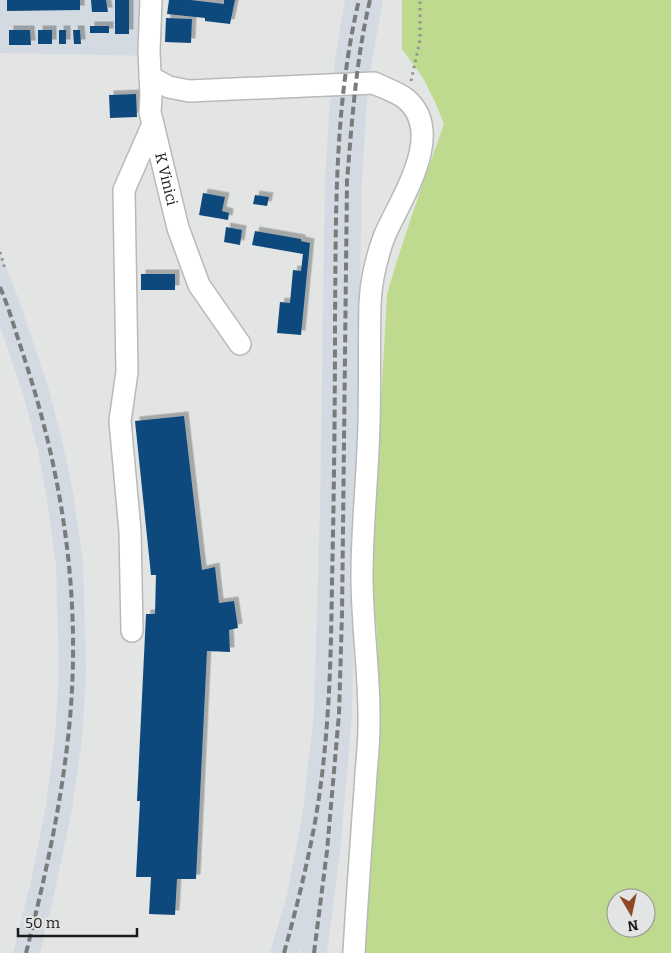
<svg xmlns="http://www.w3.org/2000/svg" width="671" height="953" viewBox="0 0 671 953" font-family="Bitter,serif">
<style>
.built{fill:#d4dae1}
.green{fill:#beda8e;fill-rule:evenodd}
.building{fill:#104a7d;filter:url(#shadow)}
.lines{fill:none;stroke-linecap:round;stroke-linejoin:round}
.minor-casing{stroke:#b8b9b9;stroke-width:24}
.path{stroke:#939494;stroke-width:3;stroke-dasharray:2.5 4;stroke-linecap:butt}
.minor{stroke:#fff;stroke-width:21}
.rail{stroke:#7a7b7b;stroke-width:4;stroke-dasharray:8 4;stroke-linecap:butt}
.labels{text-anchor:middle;stroke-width:5;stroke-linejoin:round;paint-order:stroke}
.street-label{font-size:15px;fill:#1a1a1b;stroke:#e3e4e4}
</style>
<defs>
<filter id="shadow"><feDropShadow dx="4.5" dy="-4.5" stdDeviation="0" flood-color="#0004"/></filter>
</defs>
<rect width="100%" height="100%" fill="#e3e4e4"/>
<path class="built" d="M0,0H160L159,56L0,53Z
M345,0H383L372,61L366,111L362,181L352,715L340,852L327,953H300L301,946L298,953H270L287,895L302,819L314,713L320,509L325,181L329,116L335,60Z
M0,253L16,292L49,390L63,445L73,493L83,563L86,672L82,739L72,809L55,890L40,953H13L30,885L46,805L55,736L59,672L56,565L47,498L38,451L24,397L0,326Z"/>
<path class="green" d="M402,0H671V953H364L380,729L377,632L371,580L387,295C403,237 424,181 444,124L436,104L423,78L402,49ZM616,898H646V928H616Z"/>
<path class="building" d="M7,0H80V10L7,11Z
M91,0H106L108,12H92Z
M115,0H129V34H115Z
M169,0H191L224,4V0H235L230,24L205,21V18L167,14Z
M166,18L192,19L191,43L165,42Z
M90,26H109V33H90Z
M9,30H30L31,45H9Z
M38,30H52V44H38Z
M59,30H66V44H59Z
M73,30H80L81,44H74Z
M136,94L137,117L110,118L109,95Z
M203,193L225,197L222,211L229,213L228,220L199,215Z
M255,195L269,197L267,206L253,204Z
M226,227L242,230L240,245L224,242Z
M255,231L301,239V241L310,243L301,335L277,333L280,302L290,303L293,270L301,271L303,254L252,245Z
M141,274H175V290H141Z
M184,416L202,570L215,567L219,603L234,601L238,628L229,630L230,652L207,651L196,879H177L175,915L149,914L151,877H136L140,801H137L146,614H155L156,575H151L135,421Z"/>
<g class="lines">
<g class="minor-casing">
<g id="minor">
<path id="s1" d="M151,0L149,51L151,95L150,112L178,228L199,285L240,344"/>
<path d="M150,77L169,87L189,91L374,83C384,88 397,92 406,99C447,134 399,201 384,237C376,259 371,281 370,304C369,343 370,382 369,422C368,473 362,525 362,576C362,627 370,676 369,726C369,747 366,768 365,790C361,844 357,899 354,953"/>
<path d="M132,631L130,531L120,421L127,372L124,190L153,124"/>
</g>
</g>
<path class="path" d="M411,81L420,40V0
M0,252L5,269"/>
<use href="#minor" class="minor"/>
<path class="rail" d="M0,287C9,308 15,330 22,351C64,477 83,606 68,738C60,811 44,882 26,953
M284,953C296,910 307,866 315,822C329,743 331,662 332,582C334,495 335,408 335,321C336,215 334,104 359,0
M314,953L327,851L339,714L342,614L347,181C352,121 356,59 370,0"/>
</g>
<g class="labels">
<g class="street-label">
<text dy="5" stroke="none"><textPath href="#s1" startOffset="181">K Vinici</textPath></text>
</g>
</g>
<g transform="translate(631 913) rotate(171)"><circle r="24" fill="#e3e4e4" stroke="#939394"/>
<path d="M0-4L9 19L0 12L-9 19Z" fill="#8f4725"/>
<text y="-8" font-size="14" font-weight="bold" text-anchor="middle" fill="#1a1a1b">N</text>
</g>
<path d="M18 928v8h119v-8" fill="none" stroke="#1a1a1b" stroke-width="2.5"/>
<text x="25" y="928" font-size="15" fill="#1a1a1b" stroke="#e3e4e4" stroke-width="4" paint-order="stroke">50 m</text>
</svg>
